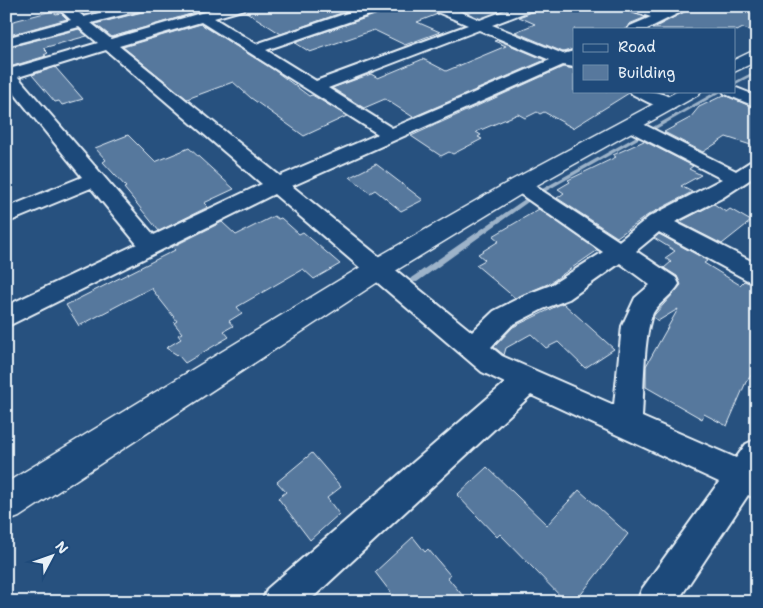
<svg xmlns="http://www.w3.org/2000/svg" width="763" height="608" viewBox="0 0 763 608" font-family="'Shantell Sans',sans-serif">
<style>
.green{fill:#436891;stroke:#96acc4}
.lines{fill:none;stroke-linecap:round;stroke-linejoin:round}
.stream{fill:#9db3c9;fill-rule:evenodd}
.river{fill:#6b8aaa;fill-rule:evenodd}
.building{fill:#57789d;stroke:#e8f1f8}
.street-casing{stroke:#e8f1f8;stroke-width:4}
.secondary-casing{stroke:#e8f1f8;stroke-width:3}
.street{fill:#1f4a7a;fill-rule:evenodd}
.secondary{fill:#1f4a7a;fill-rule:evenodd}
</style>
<rect width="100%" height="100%" fill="#27517f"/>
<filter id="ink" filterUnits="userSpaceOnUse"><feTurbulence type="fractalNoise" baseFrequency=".02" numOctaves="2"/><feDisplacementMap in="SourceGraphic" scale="10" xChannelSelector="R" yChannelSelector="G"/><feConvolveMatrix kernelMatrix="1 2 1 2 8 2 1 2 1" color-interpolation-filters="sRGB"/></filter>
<g filter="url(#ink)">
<path class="green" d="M440,6H521L479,23Z"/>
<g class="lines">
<path class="stream" d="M757,70V73L734,85V82Z
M717,91H723L532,199L417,282H411L410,280L411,278L528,197Z"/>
<path class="river" d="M126,6H163L160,11L87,31L79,29L75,24L79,19Z"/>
</g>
<path class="building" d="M86,6H98L103,10L84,15L77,9Z
M166,6H195L201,11L112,37L95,24Z
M248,6H361L281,34L245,11Z
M389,6H427L429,11L438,14L417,22L440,32L405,45L374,30L310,52L294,42L387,11Z
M548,6H623L625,11L646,17L629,24L626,29H574V49L563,52L515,32L535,24L519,17Z
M695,6H757V33L743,28L737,31L734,29H652Z
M52,11L56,14L61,13L67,19L6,36V23Z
M201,24L274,70L309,96L312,95L347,116L304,136L251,98L233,82L187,99L123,47Z
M79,29L87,36L43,48L48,53L44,55L46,56L6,68V48Z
M498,40L545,60L413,117L385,99L364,108L332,88L371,74L378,78L423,59L446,71L506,46L494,41Z
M55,67L83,99L62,105L59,101L55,102L32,75Z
M563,67L574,69V91H628L629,93L573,128L544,112L540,114L537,112L525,118L518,114L476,132L481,135L478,137L482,139L453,154L449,152L441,156L411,136Z
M724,95L757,109V147L726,137L703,152L664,132L690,118L699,107Z
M128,135L155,162L189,148L234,189L204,203L208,207L159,231L124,188L126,187L103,162L106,160L95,148Z
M644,141L693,166L689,169L701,175L681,186L692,192L648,215L617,237L557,198L564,193L558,189L570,182L568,180L616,157L613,155Z
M376,164L423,200L401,211L375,190L370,193L350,177Z
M714,204L726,212L730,209L751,221L722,244L679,222Z
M539,209L598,250L550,283L515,298L476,265L485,260L478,254L499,241L493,236Z
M274,216L278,219L281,218L299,234L303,232L340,264L314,279L303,269L237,307L242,313L229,321L233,326L224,331L229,337L185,363L179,356L166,348L181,339L178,335L182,333L174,323L177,321L151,288L79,326L66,305L175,250L172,247L222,222L236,235Z
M659,234L703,258L707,261L704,263L740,285L744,281L757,286V368L746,382L727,426L704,414L702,419L646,387V366L678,309L658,321L653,317L655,314L681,285L677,276L664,268L671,262L665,258L675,251L654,238Z
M563,303L614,349L585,368L558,342L546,348L531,334L506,348L504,355L494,347L513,327Z
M312,453L341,487L327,498L339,514L310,540L278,498L286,492L277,482Z
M487,467L547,525L579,490L628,534L575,602H566L500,534L497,537L457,495Z
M413,537L425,552L428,549L450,575L448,578L468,602H398L375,572Z"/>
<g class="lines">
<g class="street-casing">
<path id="street" d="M56,6H70L84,17L125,6H147L146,9L91,23L111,39L225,6H246L245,9L214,18L256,44L368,6H387L386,9L266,50L316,81L468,25L430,9L429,6H447L480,20L517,6H535L534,9L492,25L563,54L574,51V67L563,65L292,186L472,332L494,311L525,295L551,285L603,252L513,189L510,185L513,181L520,179L527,181L619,241L649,217L722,179L625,129L622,125L625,121L631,120L637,121L736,171L750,162L757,160V175L722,198L675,222L757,264V284L749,281L659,232L636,251L676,278L679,284C673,295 659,302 653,313C643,335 644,391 642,417L736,458L746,444L757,439V499L748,495L677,602H637L642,589L719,482L531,395L308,602H262L267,589L505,383L482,372L274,194L6,327V306L137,244L91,188L6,223V208L82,177L6,83V70L98,43L79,27L6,46V38L71,20ZM201,22L378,134L280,176L119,46ZM479,30L550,60L392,128L328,88ZM106,50L262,184L154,235L18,77ZM620,263L650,285L635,298L622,326L614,405L502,356L491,347L512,325L543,309L569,299Z
M625,6H644L662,12L676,6H693L647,29H628L630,26L651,17L626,9Z
M734,87L757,96V107L725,94L723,91H734Z
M630,91C645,91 667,90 676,104L674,108C661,111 645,100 632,94Z"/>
</g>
<g class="secondary-casing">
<path id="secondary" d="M757,49V61L734,72V60Z
M678,91H701L698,95L528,190L387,276L19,517L6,522V483L369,262L512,180Z"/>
</g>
<use href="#street" class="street"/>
<use href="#secondary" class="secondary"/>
</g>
</g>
<rect width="763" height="608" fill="none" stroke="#1f4a7a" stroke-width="25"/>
<rect x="12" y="12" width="738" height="583" fill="none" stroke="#e8f1f8" stroke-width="2" filter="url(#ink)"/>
<rect x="573" y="28" width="162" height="65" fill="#1f4a7a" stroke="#6f8dac"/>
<rect x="583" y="44" width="25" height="8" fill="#1f4a7a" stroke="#6f8dac"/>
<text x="618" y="52" font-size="15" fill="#e8f1f8">Road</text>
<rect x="583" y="65" width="25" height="15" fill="#57789d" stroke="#6f8dac"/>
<text x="618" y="78" font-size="15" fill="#e8f1f8">Building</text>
<g transform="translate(52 556) rotate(49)" stroke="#1f4a7a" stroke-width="4" paint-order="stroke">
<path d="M0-4L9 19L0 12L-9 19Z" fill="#e8f1f8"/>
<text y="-8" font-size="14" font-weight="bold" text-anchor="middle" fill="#e8f1f8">N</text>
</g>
</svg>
